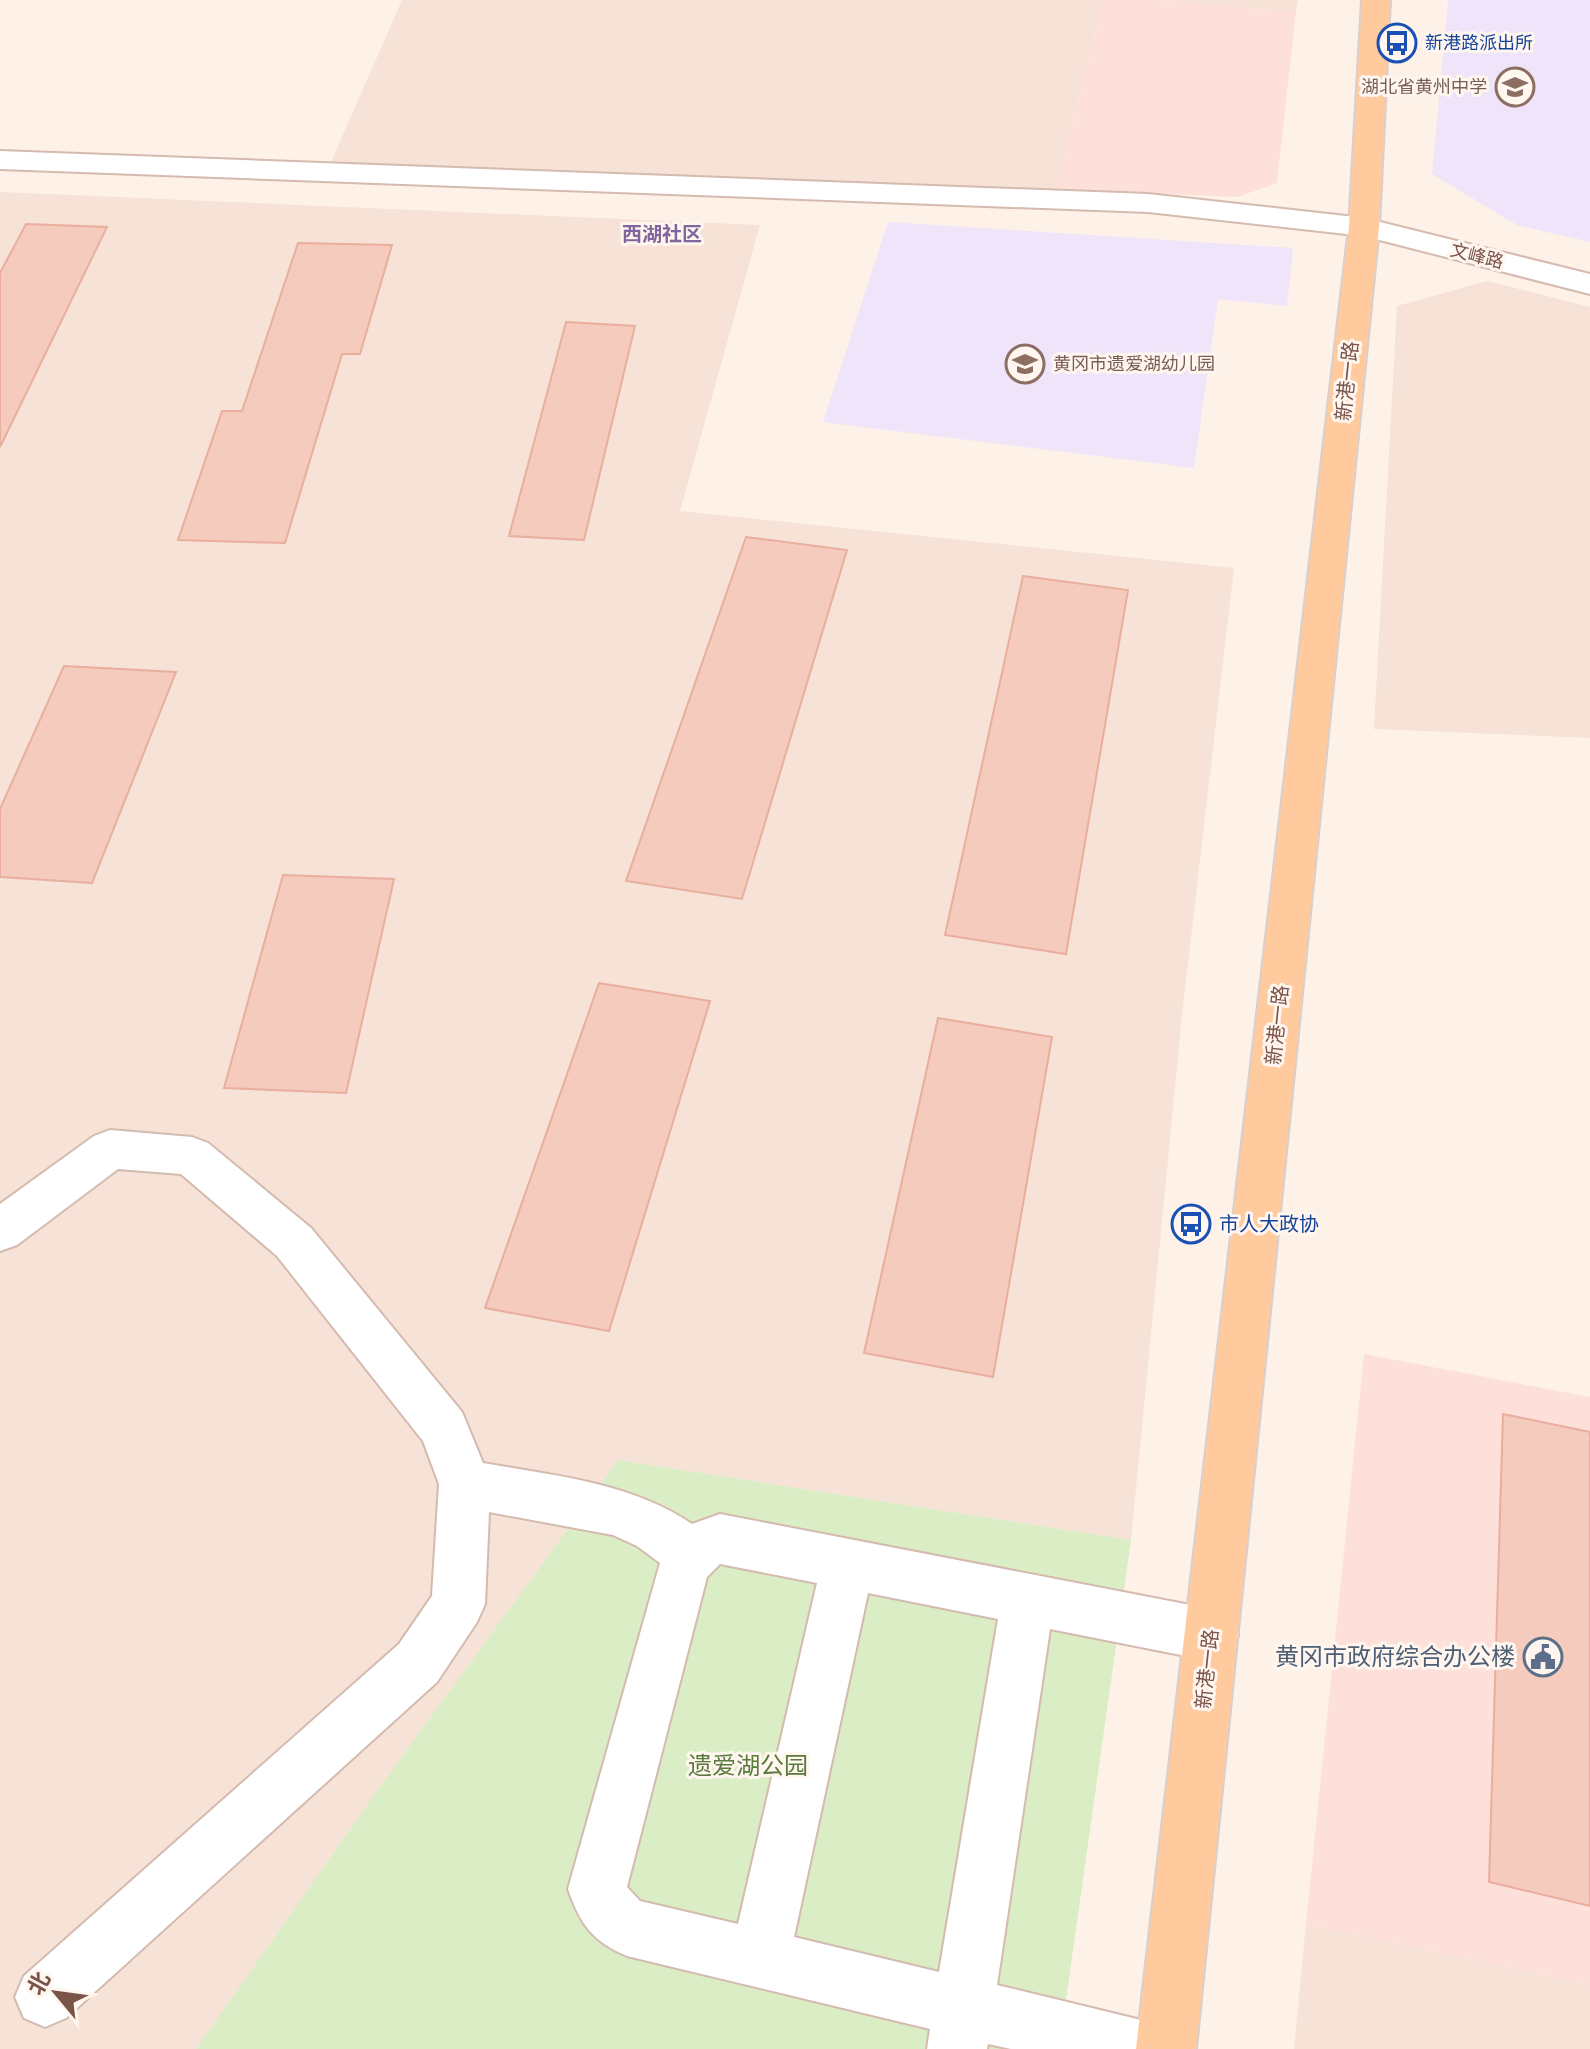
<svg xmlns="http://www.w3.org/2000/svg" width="1590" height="2049" viewBox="0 0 1590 2049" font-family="'Archivo Narrow','Noto Sans SC',sans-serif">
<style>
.residential{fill:#f6e2d6}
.commercial{fill:#fee0db}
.education{fill:#efe4fa}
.green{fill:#dbedc5}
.building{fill:#f5cbbd;stroke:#e9ae9d;stroke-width:2}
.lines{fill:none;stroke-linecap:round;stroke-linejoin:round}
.minor-casing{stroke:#d4baaf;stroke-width:4}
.major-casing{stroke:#dacfcc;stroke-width:4}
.minor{fill:#fff;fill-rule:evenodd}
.major{fill:#ffcb9e;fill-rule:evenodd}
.labels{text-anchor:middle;stroke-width:6;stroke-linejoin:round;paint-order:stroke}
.far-transit-label{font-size:18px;fill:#164399;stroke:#fff6f0;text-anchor:start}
.far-education-label{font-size:18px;fill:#785e54;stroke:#fff6f0;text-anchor:end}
.far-street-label{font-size:18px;fill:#7a5349;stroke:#fff6f0}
.far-quarter-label{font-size:20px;font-weight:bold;fill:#81659d;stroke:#fff6f0}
.street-label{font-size:20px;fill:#7a5349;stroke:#fff6f0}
.transit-label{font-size:20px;fill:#164399;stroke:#fff6f0;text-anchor:start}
.near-service-label{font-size:24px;fill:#4e5e75;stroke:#fff6f0;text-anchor:end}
.near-park-label{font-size:24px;fill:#597a3d;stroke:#fff6f0}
</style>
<rect width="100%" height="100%" fill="#fef2e8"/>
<path class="residential" d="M402,0H1103L1055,190L331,162Z
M1159,0H1298L1296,12Z
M0,192L760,225L680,511L1234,568L1182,1015L1131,1540L618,1460L381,1785L196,2049H0Z
M1487,281L1590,307V738L1374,729L1397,306Z
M1306,1924L1590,1985V2049H1294Z"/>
<path class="commercial" d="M1103,0H1159L1296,12L1277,183L1238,197L1055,190Z
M1364,1354L1590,1397V1985L1306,1924Z"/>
<path class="education" d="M1448,0H1590V242L1517,225L1432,174Z
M888,222L1293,248L1287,306L1218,299L1194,468L823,422Z"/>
<path class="green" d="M618,1460L1131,1540L1059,2049H196L381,1785Z"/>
<path class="building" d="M26,224L107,227L0,447V273Z
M298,243L392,245L360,354H342L285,543L178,540L222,411H242Z
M566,322L635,326L584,540L509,536Z
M746,537L847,550L742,899L626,881Z
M1023,576L1128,590L1066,954L945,935Z
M64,666L176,672L92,883L0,877V809Z
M283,875L394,879L346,1093L224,1088Z
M599,983L710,1001L609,1331L485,1308Z
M938,1018L1052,1037L993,1377L864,1353Z
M1503,1414L1590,1432V1906L1489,1882Z"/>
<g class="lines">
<g class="minor-casing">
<path id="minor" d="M0,151L1148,194L1364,218L1590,274V294L1364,236L1148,212L0,169Z
M110,1130L192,1137L208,1143L311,1228L462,1412L483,1463C555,1476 630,1482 692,1524L720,1514L1211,1609L1230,1616L1238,1635L1230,1654L1211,1661L1050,1629L997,1985L1137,2019L1159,2027L1167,2049H1011L988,2044L987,2049H927L930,2029L627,1956C593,1942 580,1924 568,1889L660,1563L637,1546L613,1535L489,1512L485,1604L477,1622L437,1682L66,2018L45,2027L24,2018L15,1997L24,1976L399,1644L432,1596L439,1484L423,1441L277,1256L181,1174L118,1169L17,1245L0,1251V1204L94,1136ZM720,1564L817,1583L738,1924L640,1901L627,1887L707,1577ZM868,1593L998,1619L939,1972L794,1937Z"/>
</g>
<g class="major-casing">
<path id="major" d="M1362,0H1390L1379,227L1196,2049H1136L1349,227Z"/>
</g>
<use href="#minor" class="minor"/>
<use href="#major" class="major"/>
</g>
<defs>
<g id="bus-ring" transform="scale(2)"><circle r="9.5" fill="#fff6f0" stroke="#1a4fb4" stroke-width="1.5"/><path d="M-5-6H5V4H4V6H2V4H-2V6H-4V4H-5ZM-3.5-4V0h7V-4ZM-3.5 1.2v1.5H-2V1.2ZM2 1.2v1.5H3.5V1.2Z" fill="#1a4fb4"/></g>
<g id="school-ring" transform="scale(2)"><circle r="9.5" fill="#fff6f0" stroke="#8d6e63" stroke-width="1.5"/><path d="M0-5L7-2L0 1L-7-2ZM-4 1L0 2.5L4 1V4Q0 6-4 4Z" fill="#8d6e63"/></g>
<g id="civic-ring" transform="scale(2)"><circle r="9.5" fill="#fff6f0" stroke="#5c6f8a" stroke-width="1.5"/><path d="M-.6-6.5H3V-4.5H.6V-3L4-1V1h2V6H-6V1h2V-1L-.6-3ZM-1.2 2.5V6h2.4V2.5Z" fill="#5c6f8a"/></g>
</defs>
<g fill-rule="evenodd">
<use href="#bus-ring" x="1397" y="43"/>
<use href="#school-ring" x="1515" y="87"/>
<use href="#school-ring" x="1025" y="364"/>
<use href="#bus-ring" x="1191" y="1224"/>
<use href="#civic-ring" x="1543" y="1657"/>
</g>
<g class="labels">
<g class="far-transit-label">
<text x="1425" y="49">新港路派出所</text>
</g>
<g class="far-education-label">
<text x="1487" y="93">湖北省黄州中学</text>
<text x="1053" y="370" text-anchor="start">黄冈市遗爱湖幼儿园</text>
</g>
<g class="far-street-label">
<text transform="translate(1477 256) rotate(14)" y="6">文峰路</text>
</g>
<g class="far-quarter-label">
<text x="662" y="241">西湖社区</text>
</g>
<g class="street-label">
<text transform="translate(1347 381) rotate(-84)" y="7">新港一路</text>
<text transform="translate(1277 1025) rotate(-84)" y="7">新港一路</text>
<text transform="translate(1207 1669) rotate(-84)" y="7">新港一路</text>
</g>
<g class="transit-label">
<text x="1219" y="1231">市人大政协</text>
</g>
<g class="near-service-label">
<text x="1515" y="1665">黄冈市政府综合办公楼</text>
</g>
<g class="near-park-label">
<text x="748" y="1774">遗爱湖公园</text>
</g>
</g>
<g transform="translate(56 1993) rotate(299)" stroke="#fff6f0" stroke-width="6" paint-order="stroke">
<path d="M0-6L14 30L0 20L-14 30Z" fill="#7a5349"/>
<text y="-12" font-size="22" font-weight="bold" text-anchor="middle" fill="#7a5349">北</text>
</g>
</svg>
